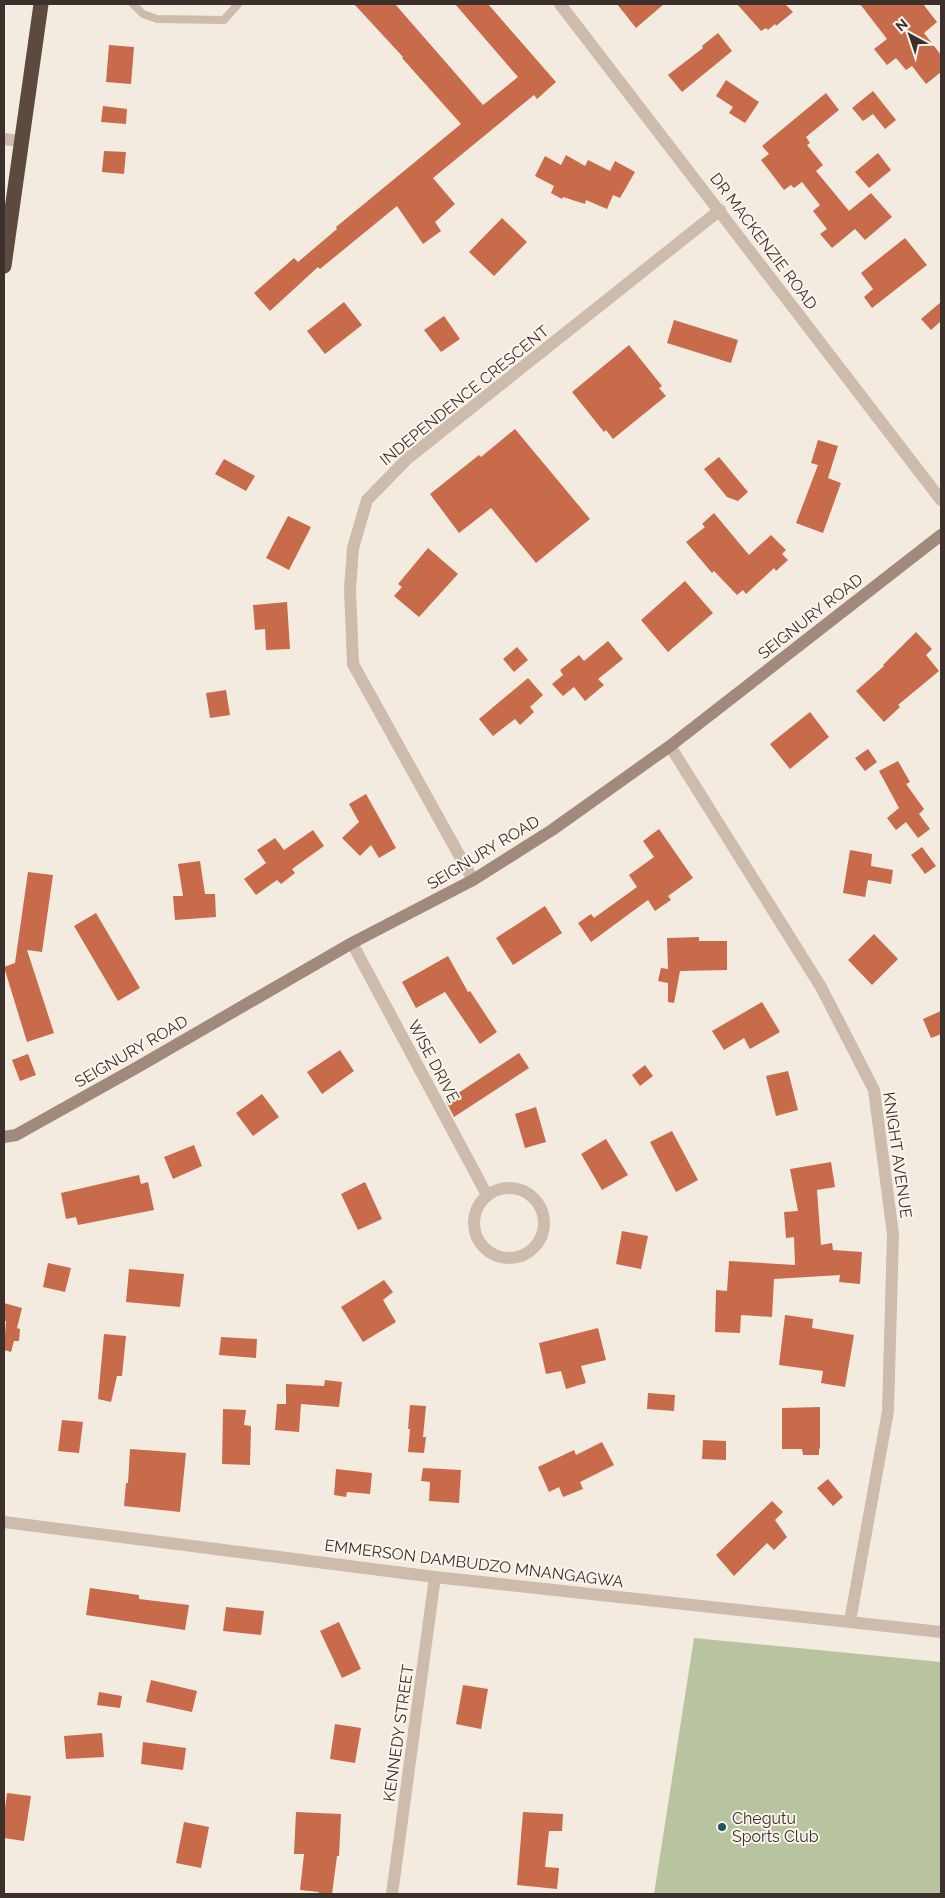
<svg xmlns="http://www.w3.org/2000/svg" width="945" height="1898" viewBox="0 0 945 1898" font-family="Raleway,sans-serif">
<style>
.green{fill:#b7c49f}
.building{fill:#c86b4a}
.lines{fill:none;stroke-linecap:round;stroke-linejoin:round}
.lane{stroke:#cdbbab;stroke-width:8}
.street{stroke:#cdbbab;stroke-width:12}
.secondary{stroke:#a18a7c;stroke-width:12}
.highway{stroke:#5c4a41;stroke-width:15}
.poi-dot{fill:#1e585e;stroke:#fbf5ed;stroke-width:2}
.labels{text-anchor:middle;stroke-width:4;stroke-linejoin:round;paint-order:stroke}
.street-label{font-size:16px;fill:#3b302b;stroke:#fbf5ed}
.poi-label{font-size:16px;fill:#3b302b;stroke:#fbf5ed;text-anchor:start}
</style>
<rect width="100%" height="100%" fill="#f4ebe0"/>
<path class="green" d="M694,1638L941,1662V1894H654Z"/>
<path class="building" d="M354,4H395L483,105L518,77L455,4H488L556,82L537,99L534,95L433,178L455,204L435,222L441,231L423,244L397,206L320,269L318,267L270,311L254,293L294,258L298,262L337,229L336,227L461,124L402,58L403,57Z
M617,4H664L636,28Z
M737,4H785L793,12L776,26L775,24L768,30L766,28L761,31Z
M860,4H923L937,22L924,33L941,55V72L926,84L912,66L906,70L896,58L887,65L874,49L887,39Z
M718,33L732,51L682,92L668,75L703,48L702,46Z
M109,45L134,47L131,84L106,82Z
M726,80L759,102L745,123L729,113L733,107L716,96Z
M873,91L896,120L885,129L873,114L863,121L852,108Z
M826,93L839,110L806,137L810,143L807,145L823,165L816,171L849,211L871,193L892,217L865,240L855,229L832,248L820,234L827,229L813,211L820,205L802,182L794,188L791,185L784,190L761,160L769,154L762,146Z
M103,106L127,109L126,124L101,122Z
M104,151L126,152L124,174L102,172Z
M878,153L891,170L869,188L855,172Z
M566,155L585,166L588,160L610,171L615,161L635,172L620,198L613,195L607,209L586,200L585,204L563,197L562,199L551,193L554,186L535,176L545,156L561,165Z
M502,218L527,242L494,276L469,252Z
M905,238L927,265L872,308L864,297L873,289L861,273Z
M344,302L362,325L325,354L307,331Z
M941,302V321L931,330L921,319Z
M444,316L460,339L441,352L424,330Z
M674,320L738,340L731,363L667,343Z
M629,345L662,386L659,388L666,396L613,439L606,430L604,432L572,392Z
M515,429L590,519L536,563L491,508L459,533L430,494L479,455L481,457Z
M818,440L838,446L828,478L841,483L823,533L796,523L818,465L811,463Z
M719,457L748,492L738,501L727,497L704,469Z
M224,459L255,476L246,491L215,474Z
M714,513L749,555L771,535L786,550L782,554L788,560L776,571L774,568L746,594L743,590L737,595L714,571L712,573L686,542L705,527L702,524Z
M288,516L311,527L289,570L266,558Z
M428,548L458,574L419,617L394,596L402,587L398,584Z
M685,581L713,613L668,652L641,620Z
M287,602L290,649L266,650L265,629L255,630L253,605Z
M916,632L932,649L926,655L939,671L898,705L900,707L884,722L856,691L884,666L883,665Z
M608,641L623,659L598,679L604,685L585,701L574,687L563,696L552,684L563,675L560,670L579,655L584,661Z
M517,647L528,660L514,672L503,659Z
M528,678L543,695L530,707L534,712L520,725L515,719L493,736L479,719Z
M226,690L230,715L210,718L206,693Z
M810,712L829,737L790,769L770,744Z
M868,749L877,762L865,771L855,758Z
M898,761L910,782L906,784L924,809L919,814L930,829L918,838L906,822L896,830L887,818L899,808L879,771Z
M366,794L396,848L379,858L371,845L360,856L342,838L359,822L349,804Z
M659,829L693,878L668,896L671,900L655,911L648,900L591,942L578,923L591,914L594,918L637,887L629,875L654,857L643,841Z
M313,830L324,846L292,869L295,873L281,884L277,880L256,895L244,879L266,863L257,850L275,838L284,850Z
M922,847L936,866L925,874L911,855Z
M850,850L872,854L871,866L893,870L891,884L868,880L865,897L843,893Z
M200,861L205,894H215L216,917L175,920L173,896H183L178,864Z
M28,872L53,875L42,952L27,950L54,1033L27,1042L4,967L15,963Z
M545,906L562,933L513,965L496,938Z
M96,913L140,988L118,1001L74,926Z
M874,934L898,959L872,985L848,960Z
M699,937V941H727V970L680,971L674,1003L668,1002V983L658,981L661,968L668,969L667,938Z
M448,956L468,992L470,991L497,1032L480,1044L445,992L416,1008L402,982Z
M762,1002L780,1032L750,1049L744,1038L724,1050L712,1031Z
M941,1011V1034L931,1038L923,1019Z
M340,1050L354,1071L322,1094L307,1072Z
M519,1053L529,1068L454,1117L446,1101Z
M28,1054L36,1075L20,1081L12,1060Z
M645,1065L653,1076L640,1086L632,1075Z
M788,1071L798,1110L776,1116L766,1076Z
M262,1094L279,1117L253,1136L236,1113Z
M536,1107L546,1142L525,1148L515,1114Z
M672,1131L698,1180L676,1192L650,1142Z
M606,1139L628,1175L602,1190L581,1154Z
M194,1145L202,1166L173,1179L164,1157Z
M831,1162L835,1187L817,1190L821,1245L832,1243L833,1250L862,1252L860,1284L839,1282L840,1275L774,1279L772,1317L741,1315L740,1333L715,1332L716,1290L727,1291L729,1261L795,1265L794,1237L786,1238L784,1212L798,1211L790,1169Z
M139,1175L141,1184L148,1182L154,1210L78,1225L76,1217L66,1219L61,1193Z
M365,1182L382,1219L358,1230L341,1194Z
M622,1231L648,1236L641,1269L616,1264Z
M48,1263L71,1268L65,1292L43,1287Z
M129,1269L184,1274L180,1307L126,1302Z
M384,1280L393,1292L383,1300L396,1322L363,1342L341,1307Z
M4,1303L22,1308L17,1328L20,1329L19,1341H14L11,1352L4,1350L6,1321H4Z
M785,1315L813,1319L812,1328L854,1335L845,1387L821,1383L823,1371L779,1365Z
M598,1328L606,1360L581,1366L586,1383L566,1389L561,1371L546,1374L539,1343Z
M104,1334L126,1336L122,1376H117L111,1402L98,1399Z
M221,1337L257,1339L256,1358L219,1355Z
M325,1380L342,1382L339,1407L301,1404L299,1432L275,1430L277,1404H286V1384L324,1386Z
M648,1393L675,1395L674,1411L647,1409Z
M410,1405L426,1406L423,1437H426L424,1453L408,1452L410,1429H408Z
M820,1407V1448L819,1449V1455H803L802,1449H782V1408Z
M223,1409L246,1410L244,1425L251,1426L250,1465L222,1464Z
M62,1420L83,1422L79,1453L58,1451Z
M703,1440L726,1441V1460L702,1459Z
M602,1442L614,1465L580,1482L583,1489L563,1497L559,1487L549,1492L538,1467L574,1450L576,1455Z
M130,1449L186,1453L180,1512L124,1506L126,1483H128Z
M423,1468L461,1470L459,1503L429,1501L430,1482L421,1481Z
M336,1469L372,1473L370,1494L347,1492L346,1497L334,1495Z
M828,1479L843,1497L833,1506L817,1488Z
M772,1501L783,1512L775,1520L787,1537L774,1550L767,1543L734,1576L716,1555Z
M90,1588L139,1595V1599L189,1605L185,1630L86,1615Z
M226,1607L264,1611L261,1635L223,1631Z
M339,1622L361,1669L342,1678L320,1631Z
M151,1680L197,1691L192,1712L146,1702Z
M463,1685L488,1689L481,1729L456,1724Z
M99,1692L122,1696L120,1708L97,1705Z
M335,1724L361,1728L355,1763L330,1759Z
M102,1733L104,1757L66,1759L64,1736Z
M143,1742L186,1748L183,1770L141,1764Z
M7,1793L31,1796L24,1841L4,1838V1816Z
M296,1812L341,1814L339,1856H337L332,1894H318L319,1892L300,1890L304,1854H294Z
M523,1812L563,1814L562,1831H549L545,1867L559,1868L557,1889L517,1885Z
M184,1822L209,1827L201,1868L176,1863Z"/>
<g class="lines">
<path class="lane" d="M133,4L143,14L157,19L224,20L238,4"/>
<path class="street" d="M560,4L941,500
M4,139L20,141
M670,746L821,987L874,1090L893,1234L888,1411L850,1621
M473,880L353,664L350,589L353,548L367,500L407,459L720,210
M352,943L487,1195
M474 1223a35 35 0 1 1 70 0a35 35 0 1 1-70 0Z
M4,1522L435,1577L941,1632
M392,1894L435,1577"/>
<path class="secondary" d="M4,1137L16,1135L136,1068L352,943L473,880L552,830L670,746L941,535"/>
<path class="highway" d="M4,266L41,4"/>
</g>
<circle class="poi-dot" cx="722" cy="1827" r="5"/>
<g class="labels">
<g class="street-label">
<text transform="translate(764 241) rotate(53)" y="6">DR MACKENZIE ROAD</text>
<text transform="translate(464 395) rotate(-39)" y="6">INDEPENDENCE CRESCENT</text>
<text transform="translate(810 616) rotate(-38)" y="6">SEIGNURY ROAD</text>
<text transform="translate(483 852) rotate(-31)" y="6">SEIGNURY ROAD</text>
<text transform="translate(131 1051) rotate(-30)" y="6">SEIGNURY ROAD</text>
<text transform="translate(434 1061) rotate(62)" y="6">WISE DRIVE</text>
<text transform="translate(898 1155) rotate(82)" y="6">KNIGHT AVENUE</text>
<text transform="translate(474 1563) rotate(7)" y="6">EMMERSON DAMBUDZO MNANGAGWA</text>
<text transform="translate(398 1733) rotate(-82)" y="6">KENNEDY STREET</text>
</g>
<g class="poi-label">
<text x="732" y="1824">Chegutu<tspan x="732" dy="18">Sports Club</tspan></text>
</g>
</g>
<rect width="945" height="1898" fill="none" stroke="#3b302b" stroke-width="10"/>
<g transform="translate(910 35) rotate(320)" stroke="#fbf5ed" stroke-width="4" paint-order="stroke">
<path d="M0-4L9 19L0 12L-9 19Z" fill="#3b302b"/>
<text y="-8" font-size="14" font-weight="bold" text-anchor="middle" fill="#3b302b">N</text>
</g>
</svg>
